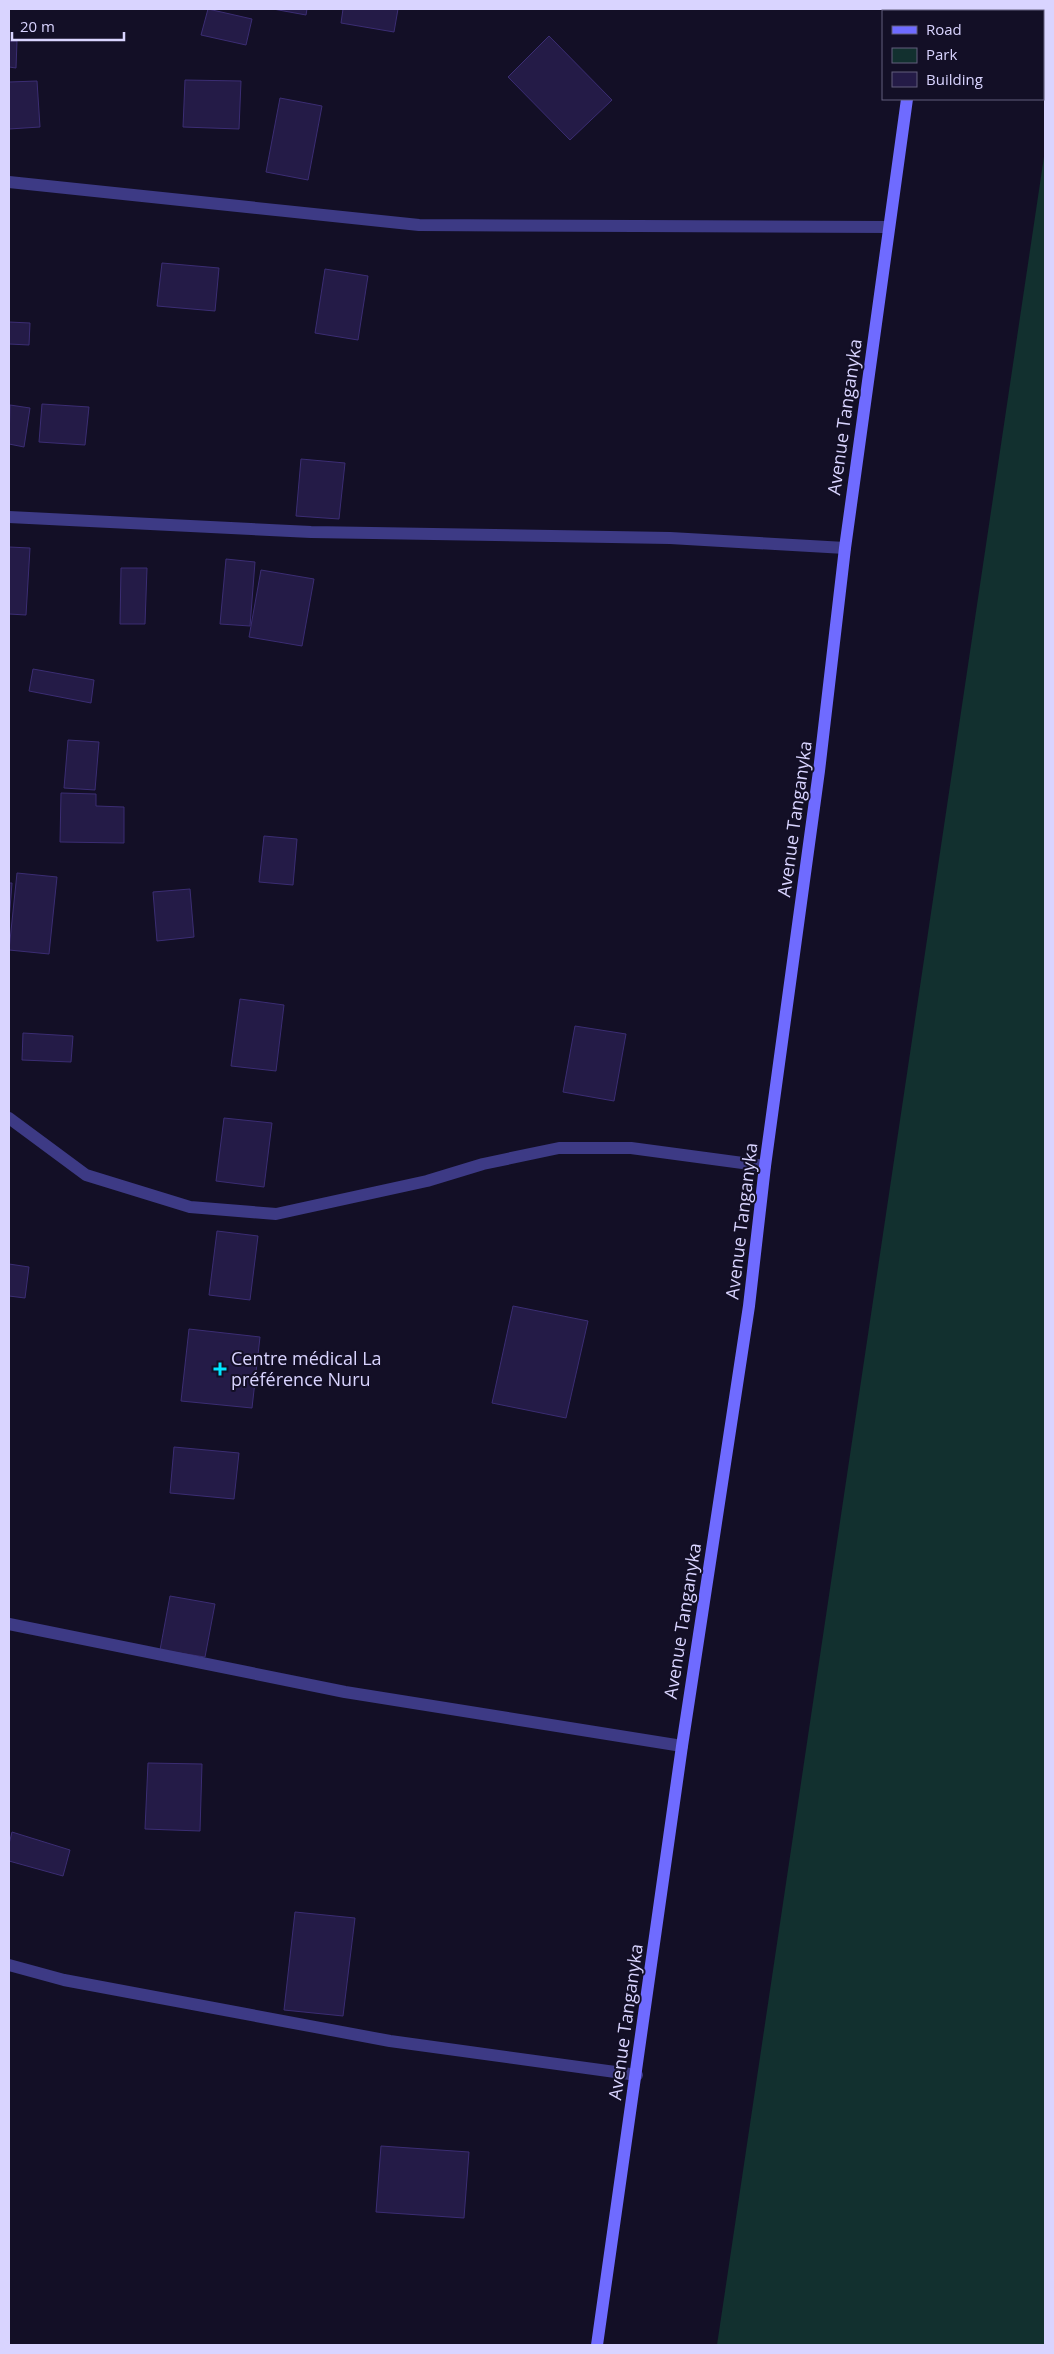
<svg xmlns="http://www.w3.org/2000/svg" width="1054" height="2354" viewBox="0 0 1054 2354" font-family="'Open Sans',sans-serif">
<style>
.green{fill:#12302f}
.building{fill:#241b47;stroke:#3b2d73}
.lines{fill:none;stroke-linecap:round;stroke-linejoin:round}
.street{stroke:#3d3a85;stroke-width:12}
.secondary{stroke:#6f6bff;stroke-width:12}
.poi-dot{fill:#00e5ff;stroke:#130f26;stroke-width:2}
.labels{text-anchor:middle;stroke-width:4;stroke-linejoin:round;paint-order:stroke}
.street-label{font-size:18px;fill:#d9d4ff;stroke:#130f26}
.poi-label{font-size:18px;fill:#d9d4ff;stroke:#130f26;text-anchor:start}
</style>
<rect width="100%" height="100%" fill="#130f26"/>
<path class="green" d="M1045,150V2345H717Z"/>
<path class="building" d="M208,9L252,19L246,45L201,35Z
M273,9H307L306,15Z
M343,9H398L394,32L341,23Z
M549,36L612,100L570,140L508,77Z
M9,41H17L16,68L9,67Z
M185,80L241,81L239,129L183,127Z
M37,81L40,127L9,129V82Z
M280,98L322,106L308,180L266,172Z
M162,263L219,268L215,311L157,306Z
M325,269L368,276L358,340L315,333Z
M9,322L30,323L29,345L9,344Z
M42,404L89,407L85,445L39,442Z
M10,405L30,408L24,447L9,444Z
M301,459L345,463L339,519L296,516Z
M9,547L30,548L26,615L9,614Z
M226,559L255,562L250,626L220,624Z
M121,568H147L145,624H120Z
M261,570L314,579L302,646L249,637Z
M33,669L94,680L91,703L29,691Z
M68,740L99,742L95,790L64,788Z
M61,793L96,794V806L124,807V843L60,842Z
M264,836L297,839L293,885L259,882Z
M17,873L57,877L49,954L9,950Z
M9,883H12L9,921Z
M190,889L194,937L157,941L153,892Z
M240,999L284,1005L276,1071L231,1066Z
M575,1026L626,1034L614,1101L563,1092Z
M23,1033L73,1036L71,1062L22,1060Z
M224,1118L272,1123L264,1187L216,1181Z
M217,1231L258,1236L250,1300L209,1295Z
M9,1264L29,1267L25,1298L9,1296Z
M513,1306L588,1321L566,1418L492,1403Z
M189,1329L260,1337L252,1408L181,1401Z
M174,1447L239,1453L234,1499L170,1493Z
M170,1596L215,1604L205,1657L160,1650Z
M148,1763L202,1764L200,1831L145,1829Z
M12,1832L70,1850L63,1876L9,1861V1844Z
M295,1912L355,1918L343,2016L284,2010Z
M381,2146L469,2152L464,2218L376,2212Z"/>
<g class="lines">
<path class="street" d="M9,182L419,225L889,227
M9,517L311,532L670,538L845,548
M9,1118L86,1175L190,1207L276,1214L427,1181L483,1164L559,1148H631L765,1166
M9,1624L345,1692L682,1746
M9,1965L64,1980L390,2041L637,2075"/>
<path class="secondary" d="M919,11V9
M597,2345L682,1746L749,1306L765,1166L819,771L845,548L907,99"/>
</g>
<path class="poi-dot" d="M217.5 1361.5h5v5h5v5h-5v5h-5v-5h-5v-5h5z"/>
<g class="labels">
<g class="street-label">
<text transform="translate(845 417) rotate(-82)" y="6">Avenue Tanganyka</text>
<text transform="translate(795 819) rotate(-82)" y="6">Avenue Tanganyka</text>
<text transform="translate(742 1221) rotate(-83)" y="6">Avenue Tanganyka</text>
<text transform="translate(683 1621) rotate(-81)" y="6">Avenue Tanganyka</text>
<text transform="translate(626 2022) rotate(-82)" y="6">Avenue Tanganyka</text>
</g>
<g class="poi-label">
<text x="231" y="1365">Centre médical La<tspan x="231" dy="21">préférence Nuru</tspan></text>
</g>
</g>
<rect width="1054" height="2354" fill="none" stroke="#d9d4ff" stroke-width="20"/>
<rect x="882" y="10" width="162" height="90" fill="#130f26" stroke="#625e7d"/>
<rect x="892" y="26" width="25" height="8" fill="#6f6bff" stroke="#625e7d"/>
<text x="926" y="35" font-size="15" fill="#d9d4ff">Road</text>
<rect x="892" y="48" width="25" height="15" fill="#12302f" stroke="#625e7d"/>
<text x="926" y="60" font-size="15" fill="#d9d4ff">Park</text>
<rect x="892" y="72" width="25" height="15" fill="#241b47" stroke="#625e7d"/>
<text x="926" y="85" font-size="15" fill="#d9d4ff">Building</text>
<path d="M12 32v8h112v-8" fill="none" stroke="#d9d4ff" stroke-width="2.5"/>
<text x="20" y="32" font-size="15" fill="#d9d4ff" stroke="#130f26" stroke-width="4" paint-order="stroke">20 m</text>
</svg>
